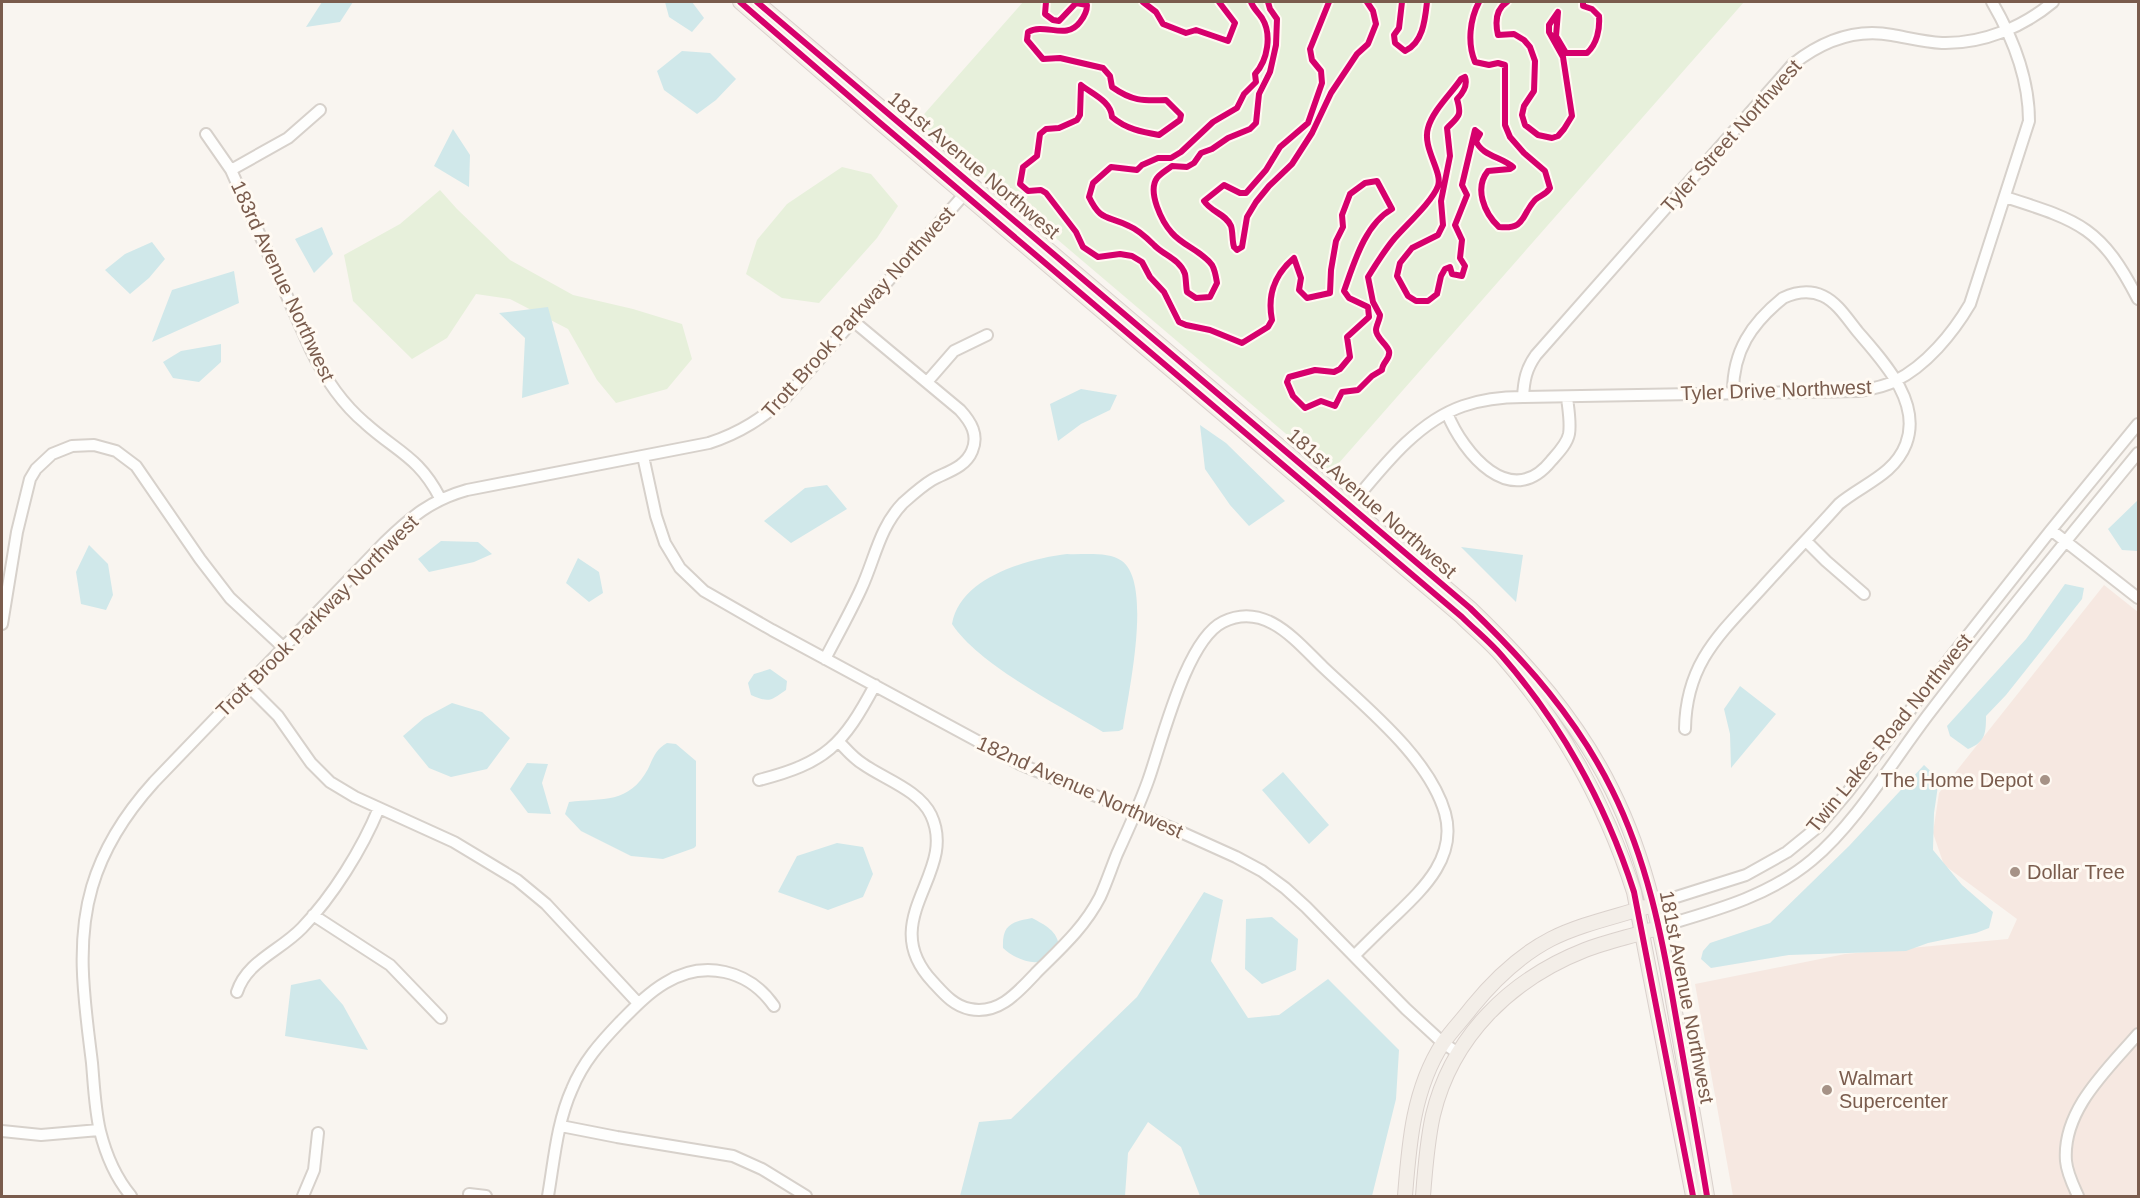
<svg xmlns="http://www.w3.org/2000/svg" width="2140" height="1198" viewBox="0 0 2140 1198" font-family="Helvetica,sans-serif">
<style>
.commercial{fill:#f6e8e1}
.green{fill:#e7f0db}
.water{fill:#d0e8ea}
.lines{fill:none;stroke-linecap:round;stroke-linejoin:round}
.minor-casing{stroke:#d7d1cb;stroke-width:14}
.major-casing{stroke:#dad1cc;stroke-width:16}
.minor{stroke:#fefefd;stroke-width:10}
.major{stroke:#f3eee8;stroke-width:14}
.cycleway-casing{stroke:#fffaf3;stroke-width:10}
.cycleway{stroke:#d6006c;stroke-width:6}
.poi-dot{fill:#a69286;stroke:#fffaf3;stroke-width:2}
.labels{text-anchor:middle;stroke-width:6;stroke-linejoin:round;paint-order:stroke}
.street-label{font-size:20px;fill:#7a5c4d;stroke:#fffaf3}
.poi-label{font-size:20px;fill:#7a5c4d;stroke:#fffaf3;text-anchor:start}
</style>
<rect width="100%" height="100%" fill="#f9f5f0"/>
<path class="commercial" d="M2104,585L2138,612V1196H1733L1695,984L1845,954L2008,939L2017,919L1944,865L1933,833L1939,793Z"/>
<path class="green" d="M1023,2H1744L1331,472L918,121Z
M842,167L871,174L898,206L877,238L819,303L782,298L746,274L757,240L787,204Z
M440,190L457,209L510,260L573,295L633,309L682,324L692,359L667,389L616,403L597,380L568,329L510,299L476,294L447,338L412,359L353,301L344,255L400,224Z"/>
<path class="water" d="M322,2H353L340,22L306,27Z
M665,2H692L704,18L692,32L669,17Z
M682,51L710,53L736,79L716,100L697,114L664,90L657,71Z
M453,129L470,155L469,187L434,166Z
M322,227L333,254L314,273L295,239Z
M152,242L165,259L149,278L130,294L105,270L125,254Z
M234,271L239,303L152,342L172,290Z
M548,307L569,384L522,398L525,338L499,313Z
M221,344V362L199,382L173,378L163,362L181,351Z
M1081,389L1117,395L1110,410L1081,424L1058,441L1050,404Z
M1200,425L1226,443L1285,501L1249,526L1230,505L1205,469Z
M827,485L847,509L791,543L764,521L805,488Z
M2138,500V551L2122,550L2108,529Z
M441,541L478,542L492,554L474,562L429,572L418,559Z
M89,545L108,564L113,595L106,610L81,604L76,572Z
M1461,547L1523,555L1516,602Z
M1067,554C1083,555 1108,551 1122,561C1153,584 1128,694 1123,729L1119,731L1103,732C1059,705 979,665 952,624C960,577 1027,559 1067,554Z
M578,558L599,572L603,593L589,602L566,583Z
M2065,584L2084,588L2082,599L2006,695L1986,716C1986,734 1985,742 1968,749L1950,736L1947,726L2026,639Z
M770,669L787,681L786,690C770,701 770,703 751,695L748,683L754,674Z
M1740,686L1776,714L1731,768L1730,734L1724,709Z
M452,703L482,712L510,738L487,769L451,777L429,768L403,736L424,718Z
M667,743L676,744L696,761V846L694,848L663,859L631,856L581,831L565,814L569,802C603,798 629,804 648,769C653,758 656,749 667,743Z
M527,763L548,764L542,783L551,814L528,813L510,789Z
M1924,765L1939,779L1934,813L1933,850L1962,885L1993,912L1989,928L1976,933L1928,943L1906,951L1789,955L1711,968L1701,959L1703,951L1710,943L1770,923L1849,846Z
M1283,772L1329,825L1309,844L1262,790Z
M837,843L863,847L873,874L863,897L828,910L778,892L797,856Z
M1204,892L1223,900L1211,961L1248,1018L1279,1015L1328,979L1399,1050L1396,1099L1372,1196H1200L1181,1147L1148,1122L1128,1153L1125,1196H960L979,1122L1011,1119L1137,997Z
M1272,917L1298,939L1296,970L1262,984L1245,969L1246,919Z
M1032,918C1045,925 1058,931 1059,947C1054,951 1049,957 1044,960C1032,967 1011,956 1003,948C1002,924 1012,922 1032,918Z
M320,979L343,1005L368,1050L285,1036L291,985Z"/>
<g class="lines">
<g class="minor-casing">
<path id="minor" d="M206,134L231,170L310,348C324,377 340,402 365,423C397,452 419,457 440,498
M231,170L288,138L320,110
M2005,197C2080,221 2101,227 2138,299
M927,382L954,351L987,335
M1523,397C1524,380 1526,369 1536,355L1793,64C1821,42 1855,28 1892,35C1909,38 1925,42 1942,43C1983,44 2023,27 2053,2
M1447,413C1463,453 1511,511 1551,461C1558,453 1567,444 1569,434C1571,422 1568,408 1567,397
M643,456L656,516L665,543L680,568L704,591L772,630L1020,764L1174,829L1236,857L1262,871L1285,888L1306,907L1406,1009L1443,1043L1458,1053
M1346,511C1379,472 1414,423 1463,406C1483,399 1502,397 1523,397L1859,391C1871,389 1884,387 1895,381C1926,366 1953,333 1970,304L2029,121C2029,78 2013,38 1992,2
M2051,530L2138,598
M1806,541L1826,561L1864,594
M2,624L17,532L30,479L36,469L52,454L72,446L94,445L116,451L136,466L200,559L230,598L284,648
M825,659C837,636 850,613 861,589C875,559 879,528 903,503C912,495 922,486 932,480C946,472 965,468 972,451C979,435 971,422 960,410L852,320
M248,686L278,716L311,763L330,782L355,797L454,842L517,880L546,904L638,1003
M1685,729C1686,663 1720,634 1761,589C1787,560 1814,532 1839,504C1863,484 1894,475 1906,444C1922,402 1883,361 1858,332C1848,320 1838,303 1823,296C1810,290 1796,292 1783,298C1751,324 1733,351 1733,392
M839,742C846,749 853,758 863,764C884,779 919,790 931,815C959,874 874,919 933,982C944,994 954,1006 970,1009C999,1015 1018,992 1036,973C1060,949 1084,928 1100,897C1106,884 1111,869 1117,854C1128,830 1139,806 1148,781C1162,742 1186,640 1223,622C1265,601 1296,641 1323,667C1364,706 1429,757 1445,813C1457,856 1425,887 1397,914C1382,928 1368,942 1354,956
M759,780C826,763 843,745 875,685
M1654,904L1746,875L1787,852L1819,826L1847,793L1950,658L2051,530L2138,424
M313,915L390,965L441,1018
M1659,927C1713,911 1768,897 1812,860C1857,822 1894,759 1931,711C1998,624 2068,538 2138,453
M237,992C247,961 280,951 302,928C333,896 362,849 379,808
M561,1126L617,1137L733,1156L762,1169L806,1196
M2,1131L41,1135L99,1130
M469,1194L486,1196
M131,1196C116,1178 106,1155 100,1131C95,1110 94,1086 92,1063C85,1005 75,945 92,887C104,846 126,813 154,782L385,542C411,517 431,500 467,490L709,443C740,433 763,418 787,396L968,190
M303,1196L314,1170L318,1133
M548,1196C554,1161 557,1122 572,1089C583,1062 600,1043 620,1022C634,1008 648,993 665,983C704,959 749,970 774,1006
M2078,1196C2073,1185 2067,1173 2066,1161C2062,1110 2108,1069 2138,1034"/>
</g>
<g class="major-casing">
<path id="major" d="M740,2L879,122L1462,617C1475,630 1490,642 1502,656C1562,725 1606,805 1634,892L1693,1196
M757,2L1470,608C1526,662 1577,719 1612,790C1647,860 1662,936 1675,1012C1686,1074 1697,1135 1707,1196
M1405,1196C1409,1144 1413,1089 1443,1043C1452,1030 1463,1019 1472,1007C1494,980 1520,955 1551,939C1581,924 1615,917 1646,907
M1423,1196C1425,1169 1427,1142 1433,1115C1452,1036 1511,979 1585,950C1606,942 1629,937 1651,930"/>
</g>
<use href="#minor" class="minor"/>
<use href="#major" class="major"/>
<g class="cycleway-casing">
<path id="cycleway" d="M740,2L879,122L1462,617C1475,630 1490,642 1502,656C1562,725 1606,805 1634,892L1693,1196
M757,2L1470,608C1526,662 1577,719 1612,790C1647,860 1662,936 1675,1012C1686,1074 1697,1135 1707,1196
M1046,2L1045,14L1053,20L1059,21L1076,3L1087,5C1087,12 1084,17 1080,22C1066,41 1045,22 1028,32L1027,40L1043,59L1060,58L1103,68L1110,76L1112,87C1132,101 1142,101 1166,100L1181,115L1180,120L1159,135C1142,132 1126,129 1112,117C1111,101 1092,94 1081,85L1080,115L1077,120L1059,128L1046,129L1040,134L1037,156L1023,167L1020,184L1028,191L1041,190L1046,193L1076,232L1083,247L1098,257L1120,254L1132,256L1142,262L1150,277L1164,292L1179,322L1186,325L1210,330L1242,343L1268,327L1272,320C1267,295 1274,275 1294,258L1301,278L1299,290L1307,298L1330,293L1331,270L1336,241L1343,227L1342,215L1350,194L1365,183L1377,181L1392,209C1365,224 1354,263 1344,291L1349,298L1368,307L1369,317L1347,337L1350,357L1340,369L1334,372L1315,370L1289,377L1287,382L1293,396L1305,408L1321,401L1335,406L1342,392L1358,390L1372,376L1382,370C1382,362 1391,359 1389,351C1387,344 1376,338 1376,330C1376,326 1380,319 1380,315L1373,302L1368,277C1376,264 1384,251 1394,239C1406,225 1432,202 1438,186C1443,172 1422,148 1428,128C1433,110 1451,94 1461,79L1465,77C1468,86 1463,93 1457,99C1462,116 1459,116 1447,128L1450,156L1441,201L1443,225L1438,235L1412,248L1400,263L1397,276L1408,296L1416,301H1428L1437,294L1441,276L1445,269L1450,267L1452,274L1462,276L1465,266L1460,258L1462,240L1455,225L1467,195L1462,185L1475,130L1480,134L1476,141C1482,156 1502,157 1513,167L1510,169L1488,171C1474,188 1484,213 1499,227C1526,230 1521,215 1535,200C1540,195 1546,195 1550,188L1545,171L1524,153L1510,137L1505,125V65L1498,63L1489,65L1475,62C1467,43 1470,19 1479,2
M1143,2L1156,12L1163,24L1186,33L1196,30L1228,41L1235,23L1219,2
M1251,2C1253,8 1258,12 1262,18C1272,34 1268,60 1255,74L1256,82L1244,94L1237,108L1213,122L1181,152L1171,158H1158L1142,165L1137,170L1111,167L1093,183L1089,197C1101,222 1107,215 1129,226C1139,230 1147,238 1154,245C1163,255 1180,259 1185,274C1186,279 1186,287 1187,292L1196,298L1210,297L1217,283C1216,277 1215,270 1212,265C1202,251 1183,246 1172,233C1162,222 1147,192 1157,178C1161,173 1167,170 1172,166L1187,167L1194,163L1201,153L1212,149L1228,138L1250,129L1256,123L1259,94L1270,72L1276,45L1277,19L1270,9L1268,2
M1329,2L1310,49L1312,60L1321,71L1322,83L1308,123L1280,147L1266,170L1246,193H1240L1224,185L1204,201C1211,212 1226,214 1231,226C1233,232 1232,241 1234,247L1237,250L1242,247L1247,217L1256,202L1269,186L1292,164L1312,133L1331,93L1357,54L1368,44L1376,24L1373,11L1367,2
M1402,2L1399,28L1394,35L1395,43L1405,51C1423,43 1425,20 1427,2
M1507,2C1496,9 1495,22 1498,35L1514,34L1524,40L1530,47L1535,61L1534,91L1524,106L1522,115L1525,125L1538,135L1552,138L1558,136L1564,129L1572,116L1563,57L1549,32V25L1558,12L1556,36L1566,53H1587C1597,44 1600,29 1599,16L1592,9L1583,6V2"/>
</g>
<use href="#cycleway" class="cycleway"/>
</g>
<g class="poi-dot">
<circle cx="2045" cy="780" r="6"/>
<circle cx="2015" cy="872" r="6"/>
<circle cx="1827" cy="1090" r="6"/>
</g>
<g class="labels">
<g class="street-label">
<text transform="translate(1731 136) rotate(-48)" y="7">Tyler Street Northwest</text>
<text transform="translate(974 165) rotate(40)" y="7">181st Avenue Northwest</text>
<text transform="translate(283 281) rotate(65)" y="7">183rd Avenue Northwest</text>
<text transform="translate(858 312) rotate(-48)" y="7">Trott Brook Parkway Northwest</text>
<text transform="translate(1776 390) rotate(-2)" y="7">Tyler Drive Northwest</text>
<text transform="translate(1372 503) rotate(41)" y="7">181st Avenue Northwest</text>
<text transform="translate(317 616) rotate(-45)" y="7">Trott Brook Parkway Northwest</text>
<text transform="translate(1889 733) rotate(-51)" y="7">Twin Lakes Road Northwest</text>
<text transform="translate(1080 787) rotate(24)" y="7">182nd Avenue Northwest</text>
<text transform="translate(1687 997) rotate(79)" y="7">181st Avenue Northwest</text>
</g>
<g class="poi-label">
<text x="2033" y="787" text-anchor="end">The Home Depot</text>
<text x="2027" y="879">Dollar Tree</text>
<text x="1839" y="1085">Walmart<tspan x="1839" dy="23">Supercenter</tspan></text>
</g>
</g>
<rect width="2140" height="1198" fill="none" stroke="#7a5c4d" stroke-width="6"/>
</svg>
